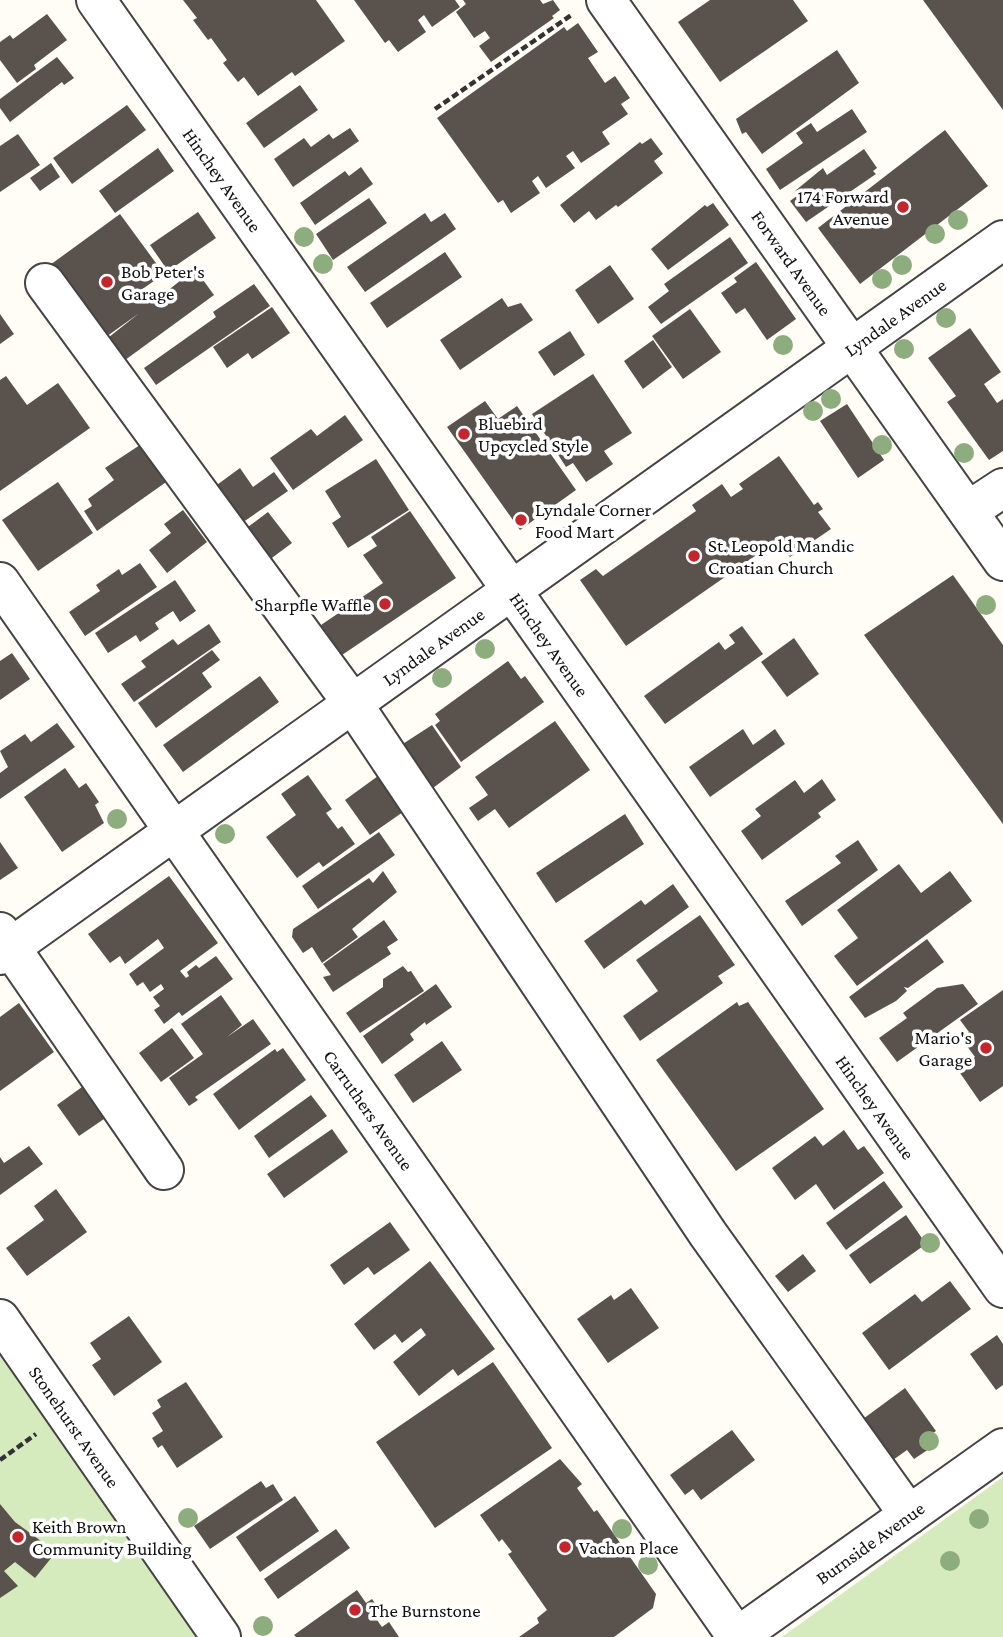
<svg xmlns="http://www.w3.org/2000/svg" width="1003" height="1637" viewBox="0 0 1003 1637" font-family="'Crimson Pro',serif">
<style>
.green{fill:#d5ebbd}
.building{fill:#5a524d}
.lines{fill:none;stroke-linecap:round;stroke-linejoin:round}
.minor-casing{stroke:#444;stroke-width:42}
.path{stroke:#333;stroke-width:4.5;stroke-dasharray:7 3.5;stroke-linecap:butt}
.minor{stroke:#fff;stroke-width:38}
.tree{fill:#8dad7f}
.poi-dot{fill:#c4262e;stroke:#fff;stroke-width:2.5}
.labels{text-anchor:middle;stroke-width:7;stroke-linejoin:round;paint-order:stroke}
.street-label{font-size:19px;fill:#111;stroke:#fff}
.poi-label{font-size:19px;fill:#111;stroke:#fff;text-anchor:start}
</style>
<rect width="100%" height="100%" fill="#fffdf5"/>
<path class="green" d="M0,1344L200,1637H0Z
M1003,1477V1637H782Z"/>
<path class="building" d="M183,0H316L345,41L295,76L292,72L258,96L244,77L238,82L223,63L227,60L211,38L208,40L193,20L197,18Z
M354,0H455L460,7L432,27L424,15L418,20L426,32L398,52L389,40L385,43Z
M463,0H540L543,4L553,0L560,10L552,16L554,18L491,62L479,46L490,38L485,31L474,38L456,12L466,4Z
M710,0H793L808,21L720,82L678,22Z
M923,0H1003V110Z
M47,14L67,40L34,65L36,69L17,83L0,60V42L10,35L13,39Z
M578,23L598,52L588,58L605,83L615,76L630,98L621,104L628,114L602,132L610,144L581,163L573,151L566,156L575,168L546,188L538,176L532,181L540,193L511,213L503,200L498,203L437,118L564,27L567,31Z
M837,50L859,83L762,154L746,132L742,134L736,119Z
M57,57L74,78L64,85L62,82L10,122L0,108V99Z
M300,85L318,110L264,148L246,123Z
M127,105L146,130L72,184L53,158Z
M852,109L867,132L780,190L766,169L803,143L796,133L811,123L817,132Z
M350,128L359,141L293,187L274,159L304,138L311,147L329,134L333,139Z
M945,130L988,186L860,284L818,228Z
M18,134L40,165L0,192V146Z
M651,138L663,154L654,161L663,173L618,207L616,205L596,220L589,211L574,223L560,205L640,142L642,144Z
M158,148L174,171L115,213L99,191Z
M864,149L877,168L873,171L876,174L806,222L790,201L798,195L795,191L823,168L827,175Z
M51,163L60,177L40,191L30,178Z
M361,167L373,184L315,225L300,203L345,171L349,176Z
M369,198L387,223L333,260L316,234Z
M713,203L729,225L668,270L651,249L705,205L707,207Z
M198,212L216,238L168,271L150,245Z
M425,213L431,222L445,213L456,229L365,292L347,267Z
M120,214L164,274L141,290L152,304L103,339L50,265Z
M730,237L748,263L661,324L648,307L669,291L664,284Z
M445,252L462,277L387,328L370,303Z
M756,262L796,319L767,340L745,308L736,314L721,293L737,282L734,278Z
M610,265L634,299L598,324L575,290Z
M195,269L214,295L121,363L104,341Z
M254,284L270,306L156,385L144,368L216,317L213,312Z
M502,298L508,307L521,303L533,320L460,370L440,340Z
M272,307L290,333L252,359L248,353L227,368L213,347Z
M690,309L721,352L683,379L652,336Z
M0,314L14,334L0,344Z
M970,328L1001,372L984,384L997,403L1003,399V451L989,460L947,402L956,396L928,358Z
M570,331L585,355L554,376L538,352Z
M653,340L672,367L643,389L624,361Z
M593,374L632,433L604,451L613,464L586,482L573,463L566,467L532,414Z
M6,376L27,405L58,383L90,428L0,491V380Z
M485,401L498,419L517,406L576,490L520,530L447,427Z
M847,404L884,460L858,478L820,421Z
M345,415L363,440L293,490L270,458L311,429L317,436Z
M143,443L169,480L97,531L84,511L92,506L88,499L114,480L105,468Z
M779,456L814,505L818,502L823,509L818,512L831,529L790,557L778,540L626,646L580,580L596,569L603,576L696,511L692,505L722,484L731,497L743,489L739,484Z
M376,459L409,510L348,548L332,523L341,517L325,491Z
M240,468L253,487L274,472L288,491L236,527L210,490Z
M58,482L93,533L38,571L2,520Z
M183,510L207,542L167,573L149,550L171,533L164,524Z
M410,511L456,578L342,655L321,625L383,583L363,555L377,546L371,537Z
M268,512L292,543L261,566L237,535Z
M140,563L157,587L85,636L69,612L100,591L96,585L119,569L122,575Z
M953,575L1003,645V824L864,635Z
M175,580L196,611L180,622L173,611L155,623L159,629L140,642L136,635L108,653L95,633Z
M209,624L221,642L134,702L121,684L146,667L141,661L173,639L178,645Z
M742,626L763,654L665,724L644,696L719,642L725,650L735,643L729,635Z
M794,638L819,674L787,697L761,662Z
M212,650L220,660L202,673L212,687L156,728L138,703Z
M12,653L30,679L0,700V661Z
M508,661L521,679L525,676L544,702L461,762L435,725L440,721L435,714Z
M260,676L279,702L183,772L163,745Z
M555,721L590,770L509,828L495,809L478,821L469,808L488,795L475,777Z
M57,723L75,747L0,799V773L8,767L0,751L25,734L31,742Z
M432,725L461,767L425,794L395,749Z
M743,729L753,745L775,729L785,744L710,797L689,767Z
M65,768L79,788L86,783L99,802L95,805L104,823L62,852L24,797Z
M308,775L332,809L326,813L338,829L342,826L355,844L323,867L319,862L297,878L266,837L296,815L281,794Z
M378,776L403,812L370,835L345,800Z
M822,779L836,800L818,813L821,817L762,860L741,831L761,816L755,809L795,780L804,793Z
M625,814L644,844L556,903L536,873Z
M379,832L395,855L318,909L302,886Z
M858,840L878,870L802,926L785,901L841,863L835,856Z
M0,842L18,868L0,880Z
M899,864L921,893L950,871L972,901L857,986L834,956L858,938L837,910Z
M383,871L397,892L352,929L358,937L322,963L312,947L303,953L292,937L293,929L369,878L373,883Z
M169,876L218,943L180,971L186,978L189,976L187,972L196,965L199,968L216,956L233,979L182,1016L179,1012L164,1024L154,1010L160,1006L153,997L164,989L161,984L150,992L143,982L137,986L129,974L164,948L158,939L125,964L120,956L110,963L88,934Z
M673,884L689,907L604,969L584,941L641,900L645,905Z
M700,915L735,965L718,976L723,983L640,1041L623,1016L658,991L636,960Z
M384,920L398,940L387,947L391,954L333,992L323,977L331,975L323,964Z
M927,939L944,962L908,988L904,987L907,991L896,1001L865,1018L849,997Z
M403,966L408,972L411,971L424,991L360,1033L346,1013L383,987V979Z
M436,984L452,1007L426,1025L425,1022L410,1034L414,1040L382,1064L363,1036Z
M963,984L978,1004L897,1062L879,1038L907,1018L903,1013L937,988Z
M1003,990V1086L980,1102L958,1070L975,1057L961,1038L969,1032L960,1020Z
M221,995L242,1025L227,1037L253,1019L271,1044L195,1097L198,1100L189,1106L169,1078L203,1054L181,1024Z
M737,1002L739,1006L748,1002L824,1109L736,1171L656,1060Z
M19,1003L54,1052L0,1091V1017Z
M172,1028L194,1058L161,1082L139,1053Z
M442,1041L462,1070L413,1103L394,1075Z
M283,1048L306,1080L239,1130L213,1094L275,1049L277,1052Z
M82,1087L104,1119L79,1136L57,1105Z
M311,1095L327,1116L269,1158L254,1136Z
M332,1129L348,1152L284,1198L267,1174Z
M844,1130L858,1150L864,1146L884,1173L834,1210L816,1184L795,1200L772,1168L815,1136L823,1146Z
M29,1146L43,1164L0,1195V1157L4,1163Z
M884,1181L903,1207L846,1250L826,1223Z
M56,1189L87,1232L27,1276L6,1248L44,1220L34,1206Z
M906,1215L926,1244L870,1284L849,1255Z
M390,1222L410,1250L374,1275L368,1267L344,1285L330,1265Z
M803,1254L816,1271L788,1292L775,1276Z
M430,1261L495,1349L458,1376L453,1369L419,1396L393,1362L426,1335L421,1328L402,1343L395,1334L374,1350L354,1324Z
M950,1281L971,1309L889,1370L862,1333L915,1294L922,1302Z
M631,1288L659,1328L608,1363L577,1319L611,1295L614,1300Z
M129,1316L162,1362L114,1396L92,1365L101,1359L90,1343Z
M997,1335L1003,1344V1385L996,1390L970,1354Z
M493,1362L552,1448L435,1528L376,1442Z
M186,1382L223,1437L177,1468L162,1445L158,1448L152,1438L163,1431L152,1413L161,1407L157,1400Z
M905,1388L936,1431L923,1440L929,1449L914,1459L907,1450L893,1460L863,1419Z
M732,1430L755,1460L701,1500L693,1489L685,1495L670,1475Z
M560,1459L582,1484L577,1488L594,1512L597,1510L656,1594L653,1608L614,1637H519L539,1623L537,1618L547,1610L508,1554L512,1552L502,1539L499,1542L480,1515Z
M261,1481L266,1488L273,1484L283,1500L210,1549L194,1526Z
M295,1496L319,1531L260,1572L236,1537Z
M0,1504L15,1522L56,1552L35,1578L15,1562L4,1571L18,1586L0,1598Z
M336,1529L350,1548L278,1599L264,1579Z
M357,1590L366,1603L372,1599L384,1616L377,1620L382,1627L389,1622L399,1637H296L294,1635Z"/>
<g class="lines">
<g class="minor-casing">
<g id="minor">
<path id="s1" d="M96,0L1003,1288"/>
<path id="s2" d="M606,0L1003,561"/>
<path d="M45,283L353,704L708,1234L909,1515"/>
<path d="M968,511L1003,488"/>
<path id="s3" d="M0,582L737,1637"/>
<path d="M0,932L164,1170"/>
<path id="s4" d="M0,955L1003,240"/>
<path id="s5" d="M0,1319L221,1637"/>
<path id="s6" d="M737,1637L1003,1448"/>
</g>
</g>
<path class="path" d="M435,109L573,14
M0,1460L36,1434"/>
<use href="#minor" class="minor"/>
</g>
<g class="tree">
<circle cx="958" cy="220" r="10"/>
<circle cx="935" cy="234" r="10"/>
<circle cx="304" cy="237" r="10"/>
<circle cx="323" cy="264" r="10"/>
<circle cx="902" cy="265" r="10"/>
<circle cx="882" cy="279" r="10"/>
<circle cx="946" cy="318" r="10"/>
<circle cx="783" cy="345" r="10"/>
<circle cx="904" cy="349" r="10"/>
<circle cx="831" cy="399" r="10"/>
<circle cx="813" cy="411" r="10"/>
<circle cx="882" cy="445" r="10"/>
<circle cx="964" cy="453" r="10"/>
<circle cx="986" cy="605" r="10"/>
<circle cx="485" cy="649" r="10"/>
<circle cx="442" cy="678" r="10"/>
<circle cx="117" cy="819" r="10"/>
<circle cx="225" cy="834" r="10"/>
<circle cx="930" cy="1243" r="10"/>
<circle cx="929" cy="1441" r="10"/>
<circle cx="188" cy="1518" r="10"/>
<circle cx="979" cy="1519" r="10"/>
<circle cx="622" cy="1529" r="10"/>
<circle cx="950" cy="1561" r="10"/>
<circle cx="648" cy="1565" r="10"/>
<circle cx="263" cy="1626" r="10"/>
</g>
<g class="poi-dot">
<circle cx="903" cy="207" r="7"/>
<circle cx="107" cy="282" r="7"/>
<circle cx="464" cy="434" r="7"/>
<circle cx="521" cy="520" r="7"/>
<circle cx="694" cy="556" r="7"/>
<circle cx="385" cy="604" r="7"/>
<circle cx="986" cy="1048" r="7"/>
<circle cx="18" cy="1537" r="7"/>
<circle cx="565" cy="1547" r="7"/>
<circle cx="355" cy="1610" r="7"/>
</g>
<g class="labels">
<g class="street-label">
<text dy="7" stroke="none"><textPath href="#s1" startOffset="220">Hinchey Avenue</textPath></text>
<text dy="7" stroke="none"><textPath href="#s2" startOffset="322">Forward Avenue</textPath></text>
<text dy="7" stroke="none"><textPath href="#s4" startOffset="1099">Lyndale Avenue</textPath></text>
<text dy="7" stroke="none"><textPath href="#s1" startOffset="788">Hinchey Avenue</textPath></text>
<text dy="7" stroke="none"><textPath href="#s4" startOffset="532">Lyndale Avenue</textPath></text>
<text dy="7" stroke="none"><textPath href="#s1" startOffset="1354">Hinchey Avenue</textPath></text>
<text dy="7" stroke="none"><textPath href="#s3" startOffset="644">Carruthers Avenue</textPath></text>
<text dy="7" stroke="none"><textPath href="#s5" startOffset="131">Stonehurst Avenue</textPath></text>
<text dy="7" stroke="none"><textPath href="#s6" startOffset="163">Burnside Avenue</textPath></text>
</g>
<g class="poi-label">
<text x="889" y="203" text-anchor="end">174 Forward<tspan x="889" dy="22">Avenue</tspan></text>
<text x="121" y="278">Bob Peter's<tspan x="121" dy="22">Garage</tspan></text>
<text x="478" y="430">Bluebird<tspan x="478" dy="22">Upcycled Style</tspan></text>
<text x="535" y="516">Lyndale Corner<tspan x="535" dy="22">Food Mart</tspan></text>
<text x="708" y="552">St. Leopold Mandic<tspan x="708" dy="22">Croatian Church</tspan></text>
<text x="371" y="611" text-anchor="end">Sharpfle Waffle</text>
<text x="972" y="1044" text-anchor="end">Mario's<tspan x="972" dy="22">Garage</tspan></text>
<text x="32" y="1533">Keith Brown<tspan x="32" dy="22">Community Building</tspan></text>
<text x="579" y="1554">Vachon Place</text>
<text x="369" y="1617">The Burnstone</text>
</g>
</g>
</svg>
